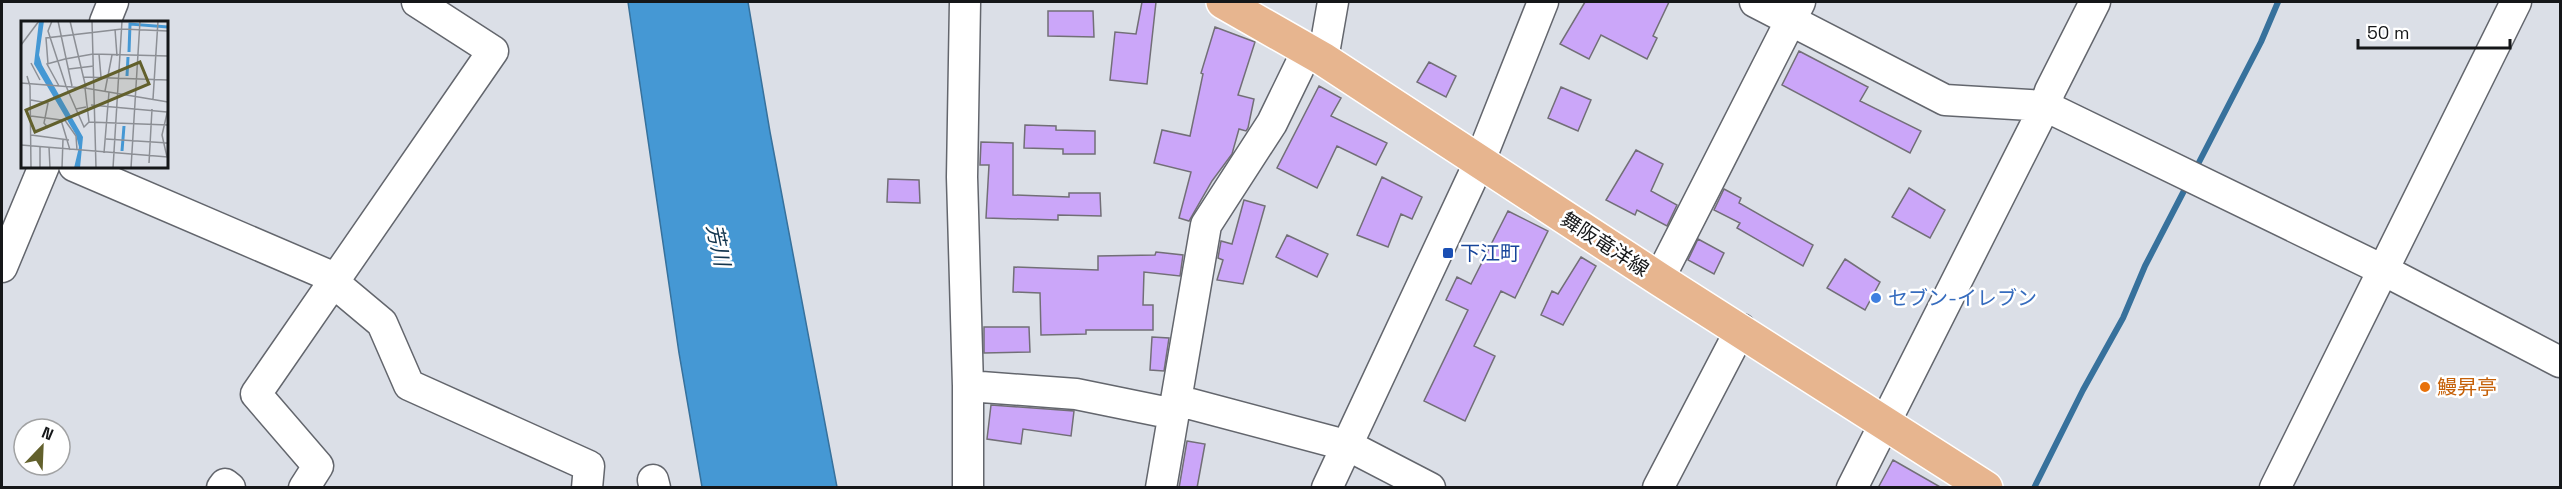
<svg xmlns="http://www.w3.org/2000/svg" width="2562" height="489" viewBox="0 0 2562 489" font-family="'Space Grotesk','Noto Sans JP',sans-serif">
<style>
.water{fill:#4598d4;stroke:#37719c;stroke-width:1.5}
.lines{fill:none;stroke-linecap:round;stroke-linejoin:round}
.stream{stroke:#37719c;stroke-width:6}
.building{fill:#cba6f9;stroke:#726f77;stroke-width:1.5}
.minor-casing{stroke:#63666d;stroke-width:33}
.major-casing{stroke:#fff;stroke-width:36}
.minor{stroke:#fff;stroke-width:30}
.major{stroke:#e7b58f;stroke-width:33}
.transit-dot{fill:#1a4fb4;stroke:#fff;stroke-width:2}
.shop-dot{fill:#3f7fe0;stroke:#fff;stroke-width:2}
.food-dot{fill:#e8710a;stroke:#fff;stroke-width:2}
.labels{text-anchor:middle;stroke-width:5;stroke-linejoin:round;paint-order:stroke}
.street-label{font-size:20px;fill:#151719;stroke:#fff}
.transit-label{font-size:20px;fill:#164399;stroke:#fff;text-anchor:start}
.shop-label{font-size:20px;fill:#366cbe;stroke:#fff;text-anchor:start}
.food-label{font-size:20px;fill:#c56008;stroke:#fff;text-anchor:start}
.water-label{font-size:21px;font-style:italic;fill:#12354e;stroke:#fff}
.inset-river{fill:none;stroke:#4598d4;stroke-width:3}
.inset-road{fill:none;stroke:#8c8f95;stroke-width:1.5}
.view{fill:#62602c;fill-opacity:0.15;stroke:#62602c;stroke-width:3}
.inset-edge{fill:none;stroke:#151719;stroke-width:3}
</style>
<rect width="100%" height="100%" fill="#dbdfe7"/>
<path class="water" d="M628,2H748L770,132L837,487H702L679,353Z"/>
<g class="lines">
<path class="stream" d="M2195,170L2261,42L2278,2
M2034,488L2083,390L2123,318L2145,266L2187,185"/>
</g>
<path class="building" d="M1142,2H1156L1147,84L1110,80L1115,32L1136,34Z
M1585,2H1669L1653,36L1657,38L1647,59L1601,35L1589,59L1560,44Z
M1048,11H1093L1094,37L1048,36Z
M1215,27L1255,42L1238,95L1254,99L1248,128L1246,131L1239,129L1232,154L1212,181L1189,221L1179,218L1191,172L1154,163L1162,130L1190,136L1203,74L1201,73Z
M1799,51L1868,87L1860,101L1921,131L1910,153L1782,85Z
M1429,62L1456,76L1446,97L1417,82Z
M1319,86L1341,98L1331,116L1387,143L1376,165L1337,146L1317,188L1277,168Z
M1561,87L1591,100L1578,131L1548,118Z
M1025,125L1056,126V130L1095,131V154H1063V149L1024,148Z
M981,142L1013,143V195L1069,197V193H1100L1101,216L1058,215V220L986,218L989,165H980Z
M1636,150L1663,164L1651,191L1677,205L1667,226L1637,210L1635,215L1606,200Z
M1382,177L1422,197L1412,219L1401,214L1388,247L1357,235Z
M888,179L919,180L920,203L887,202Z
M1909,188L1945,210L1930,238L1892,217Z
M1724,189L1741,198L1739,203L1813,245L1803,266L1737,228L1740,223L1714,210Z
M1244,200L1265,206L1243,284L1217,280L1223,260L1218,258L1221,241L1232,244Z
M1508,211L1548,231L1515,298L1501,291L1474,346L1495,356L1465,421L1424,401L1468,310L1446,300L1457,277L1471,284Z
M1287,235L1328,254L1317,277L1276,257Z
M1698,239L1724,253L1714,274L1688,260Z
M1156,252L1183,255L1180,276L1144,272L1143,305H1153V330H1086V334L1041,335L1040,293L1013,292L1014,267L1098,270V256L1155,255Z
M1581,257L1596,266L1563,325L1541,315L1552,291L1558,294Z
M1845,259L1880,282L1865,310L1827,288Z
M984,327H1029L1030,352L984,353Z
M1152,337L1169,338L1164,371L1150,370Z
M991,405L1074,411L1071,436L1023,429L1021,444L987,439Z
M1187,441L1205,444L1197,488H1179Z
M1893,460L1942,488H1878Z"/>
<g class="lines">
<g class="minor-casing">
<path id="minor" d="M965,2L962,177L968,386L1076,394L1174,414
M1755,2L1945,100L2045,106L2385,271L2560,362
M105,22L113,2
M1323,59L1333,2
M74,166L335,278L339,287L382,323L409,385L589,466L587,488
M2,267L44,166
M1659,279L1800,2
M968,386V488
M1176,400L1349,446L1430,488
M653,480L655,488
M222,488L225,484L230,488
M304,488L318,466L256,394L493,51L417,2
M1161,488L1206,225L1272,123L1308,49
M1327,488L1479,163L1543,2
M1658,488L1741,329
M1852,488L2045,106L2050,91L2095,2
M2275,488L2516,2"/>
</g>
<g class="major-casing">
<path id="major" d="M1223,2L1323,59L1659,279L1986,488"/>
</g>
<use href="#minor" class="minor"/>
<use href="#major" class="major"/>
</g>
<rect class="transit-dot" x="1442" y="247" width="12" height="12" rx="3"/>
<circle class="shop-dot" cx="1876" cy="298" r="6"/>
<circle class="food-dot" cx="2425" cy="387" r="6"/>
<g class="labels">
<g class="street-label">
<text transform="translate(1605 244) rotate(33)" y="7">舞阪竜洋線</text>
</g>
<g class="transit-label">
<text x="1460" y="260">下江町</text>
</g>
<g class="shop-label">
<text x="1888" y="305">セブン-イレブン</text>
</g>
<g class="food-label">
<text x="2437" y="394">鰻昇亭</text>
</g>
<g class="water-label">
<text transform="translate(718 245) rotate(78)" y="7">芳川</text>
</g>
</g>
<g transform="translate(21 21)">
<rect width="147" height="147" fill="#dbdfe7"/>
<path d="M18,0H23L18,34L21,44L62,116L59,147H53L58,126L55,114L13,43Z" fill="#4598d4"/>
<path class="inset-river" d="M108,31L109,3L147,6M106,55L107,36M101,130L103,105"/>
<path class="inset-road" d="M31,0L27,10L45,65L55,88L65,86M37,0L51,65M49,0L65,67M71,0L75,147M94,8L96,35M0,24L18,0M78,33L80,56M10,42L19,59M27,43L25,17L101,8L147,10M48,48L73,45M6,55L9,65L10,147M62,56L147,59M0,62L64,67L147,81M38,65L26,43L44,38L72,33L147,35M64,67L68,101L147,104M84,70L91,34M132,78L137,0M10,79L27,82L23,102L27,107M70,84L146,91M55,88L63,106L68,101M10,95L40,99L49,129M43,98L55,115L56,129M10,114L48,119M85,118L147,122M0,124L147,136M19,125V147M28,126L29,147M83,132L88,71M146,136L141,114L147,88M128,142L131,88M41,147L42,118M92,147L101,0M110,147L119,0"/>
<path class="view" d="M119,41L128,63L14,111L5,89Z"/>
<rect width="147" height="147" class="inset-edge"/>
</g>
<rect width="2562" height="489" fill="none" stroke="#151719" stroke-width="6"/>
<g transform="translate(42 447) rotate(23)"><circle r="28" fill="#ffffff" stroke="#a1a2a3" stroke-width="1.5"/>
<path d="M0-4.5L10 22L0 15L-10 22Z" fill="#62602c"/>
<text y="-9" font-size="16" font-weight="bold" text-anchor="middle" fill="#151719">N</text>
</g>
<path d="M2358 39v9h152v-9" fill="none" stroke="#151719" stroke-width="3"/>
<text x="2367" y="39" font-size="18" fill="#151719" stroke="#ffffff" stroke-width="4.5" paint-order="stroke">50 m</text>
</svg>
